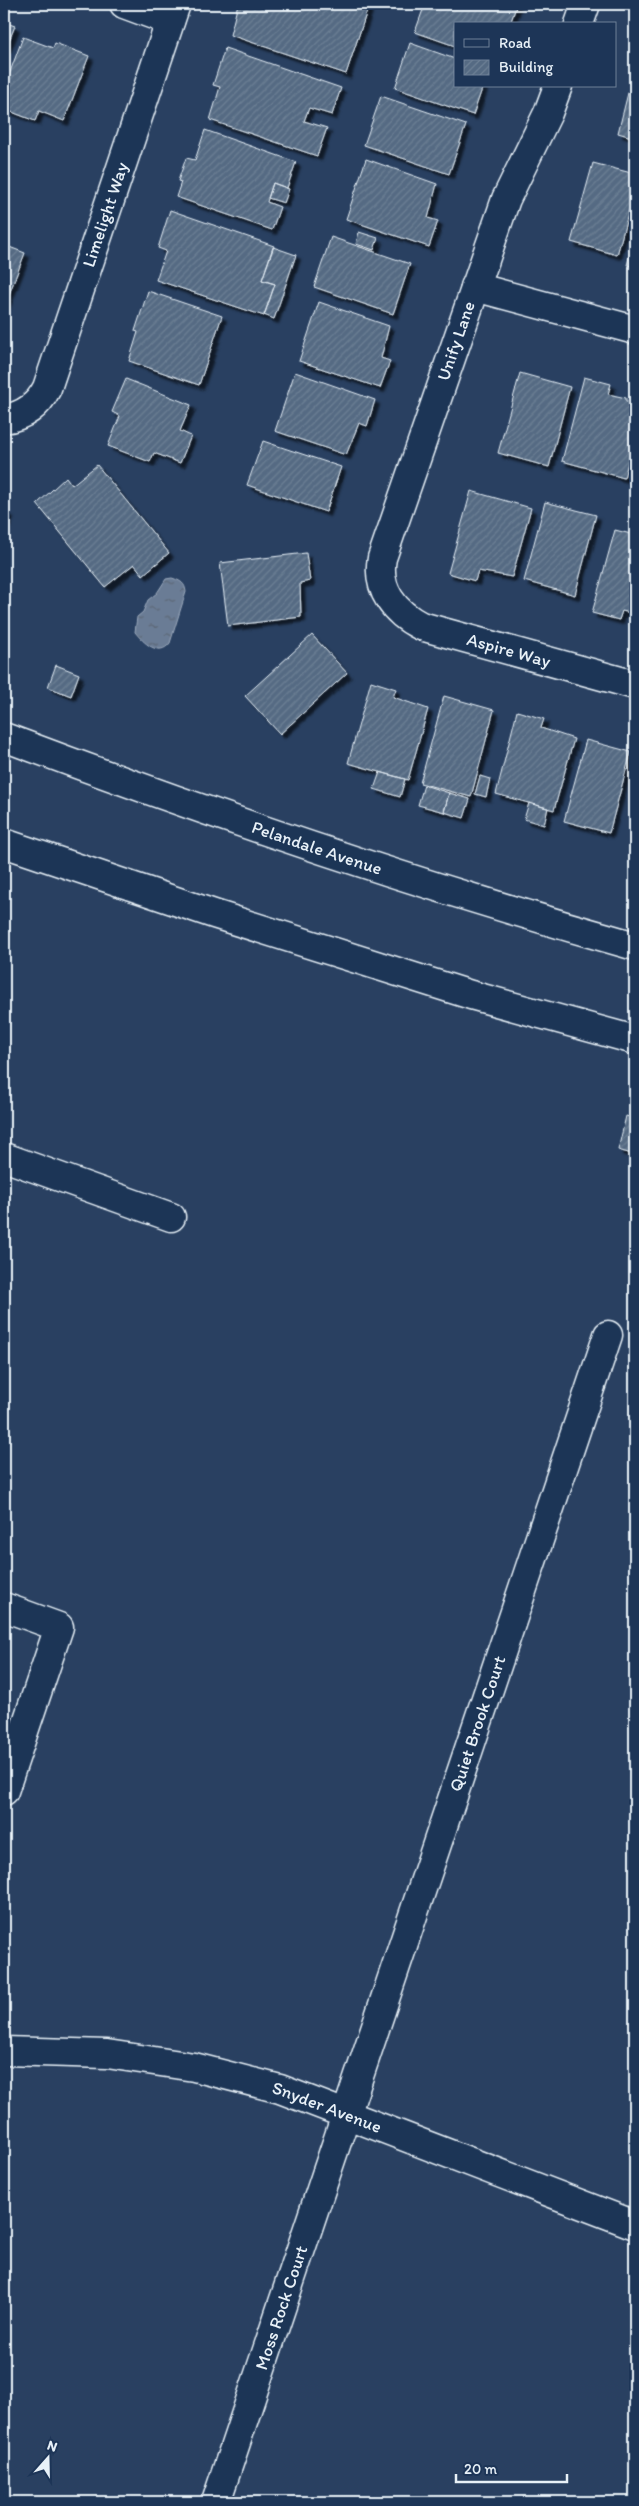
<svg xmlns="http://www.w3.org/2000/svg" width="639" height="2506" viewBox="0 0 639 2506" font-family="Itim,sans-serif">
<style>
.water{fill:url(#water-ripples);stroke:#9dabbd}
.building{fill:url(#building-hatch);stroke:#e8f1f8;filter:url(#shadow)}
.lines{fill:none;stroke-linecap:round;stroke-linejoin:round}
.street-casing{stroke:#e8f1f8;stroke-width:31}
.secondary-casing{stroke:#e8f1f8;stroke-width:31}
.street{stroke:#1d3557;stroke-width:28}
.secondary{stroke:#1d3557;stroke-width:28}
.labels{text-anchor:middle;stroke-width:4;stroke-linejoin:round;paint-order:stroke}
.street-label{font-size:18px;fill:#e8f1f8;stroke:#1d3557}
</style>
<defs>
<pattern id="water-ripples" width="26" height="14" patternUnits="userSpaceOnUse" patternTransform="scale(1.25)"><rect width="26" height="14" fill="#6b7c95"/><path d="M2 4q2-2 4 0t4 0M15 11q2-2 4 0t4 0" fill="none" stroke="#5a6573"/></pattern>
<pattern id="building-hatch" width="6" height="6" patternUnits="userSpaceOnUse" patternTransform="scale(1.25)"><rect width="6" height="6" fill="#556a83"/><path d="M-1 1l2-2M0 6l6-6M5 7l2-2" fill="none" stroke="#6d8095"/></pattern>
<filter id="shadow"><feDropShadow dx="4.5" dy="4.5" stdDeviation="1" flood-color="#0009"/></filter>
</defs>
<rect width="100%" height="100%" fill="#294061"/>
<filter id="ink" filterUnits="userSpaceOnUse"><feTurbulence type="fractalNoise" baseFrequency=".02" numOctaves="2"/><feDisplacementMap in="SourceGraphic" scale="10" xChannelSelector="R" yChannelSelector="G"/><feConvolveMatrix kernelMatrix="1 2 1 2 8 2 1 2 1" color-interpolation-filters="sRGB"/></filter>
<g filter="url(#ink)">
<path class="water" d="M172,578C181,581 185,583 186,592L170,643C159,658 143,642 135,632L137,617L143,612L148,600L157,593L166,579Z"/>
<path class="building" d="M238,4H356L368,8L346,74L230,35Z
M425,4H517L510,24H455V46L415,32Z
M4,22L15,26L6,48H4Z
M23,37L53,48L55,43L89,56L64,121L39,111L35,121L4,109V88Z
M410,43L455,59V86H483L473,115L395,88Z
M225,48L341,88L332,115L309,108L304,121L327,128L317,156L210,120L220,87L213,85Z
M635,65V138L618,133Z
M381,96L466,125L449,174L364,145Z
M205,130L296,162L287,188L273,183L267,202L280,207L272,230L176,197L181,182L178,181L186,158L195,160Z
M366,159L437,184L428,218L438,221L429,247L346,219Z
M593,163L635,174V188L617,255L571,242Z
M273,183L289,189L284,203L268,198Z
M170,210L274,246L262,280L275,284L264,316L156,280L166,251L158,248Z
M359,232L378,238L374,250L356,244Z
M635,236V267L627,265Z
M331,237L410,264L393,314L314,287Z
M4,245L25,253L4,307Z
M273,247L296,255L274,319L264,315L275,284L262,280Z
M148,291L222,316L199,385L129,361L138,332L135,331Z
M319,302L389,326L381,358L390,361L380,388L299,361Z
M295,372L375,400L367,426L359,423L346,455L275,431Z
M520,373L570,387L549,467L498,453Z
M584,377L611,384L608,394L626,398V401L635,403V435L624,478L562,461Z
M126,379L191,405L180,431L191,436L180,463L154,453L150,462L108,446L120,416L112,412Z
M263,441L341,467L326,512L247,485Z
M97,465L169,553L143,575L134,564L105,587L37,504L66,477L72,485Z
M471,491L531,508L512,577L478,571L475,581L448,573Z
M545,502L596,515L575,595L524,581Z
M4,511L9,513L4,527Z
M615,530L635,535V614L622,611L619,620L592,613Z
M306,553L310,581L300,583L301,617L228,626L220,563Z
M312,635L347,673L280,734L245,696Z
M56,665L79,674L71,696L48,687Z
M371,681L396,689L393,697L428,709L408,780L348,763Z
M444,696L494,710L471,797L420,783Z
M517,711L544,719L541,728L574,739L554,810L496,794Z
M586,740L631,752L609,833L564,821Z
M380,772L405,779L400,797L374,789Z
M480,776L490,779L486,797L475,794Z
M424,785L449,793L444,812L418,805Z
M449,793L470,799L464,818L444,812Z
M529,803L548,808L544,825L524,819Z
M626,1116L635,1119V1155L618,1150Z"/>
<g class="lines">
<g class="street-casing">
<g id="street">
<path d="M124,4L170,21"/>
<path d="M579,24L586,4"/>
<path id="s1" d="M558,86L548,113L506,199L382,558C376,590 395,613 421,626L635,685"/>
<path d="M475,287L635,330"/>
<path id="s2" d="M4,419C24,416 38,406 47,388L176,4"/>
<path d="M4,1157L171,1217"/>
<path d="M4,1607L59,1627L4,1791"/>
<path id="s3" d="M4,2051L107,2054L194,2067L280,2089L635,2225"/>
<path id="s4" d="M216,2502L608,1335"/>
</g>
</g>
<g class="secondary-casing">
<g id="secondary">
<path id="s5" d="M4,737C211,815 422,886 635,946"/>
<path d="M4,843L214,914L471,995L635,1040"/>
</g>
</g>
<use href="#street" class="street"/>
<use href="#secondary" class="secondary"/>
</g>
</g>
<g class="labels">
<g class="street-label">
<text dy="6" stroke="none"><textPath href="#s2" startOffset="238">Limelight Way</textPath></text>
<text transform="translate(456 341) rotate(-71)" y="6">Unify Lane</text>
<text dy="6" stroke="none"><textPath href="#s1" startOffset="680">Aspire Way</textPath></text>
<text dy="6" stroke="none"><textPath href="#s5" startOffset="332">Pelandale Avenue</textPath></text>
<text dy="6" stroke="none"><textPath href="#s4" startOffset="821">Quiet Brook Court</textPath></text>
<text dy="6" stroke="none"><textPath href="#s3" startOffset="330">Snyder Avenue</textPath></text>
<text dy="6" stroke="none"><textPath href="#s4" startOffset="205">Moss Rock Court</textPath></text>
</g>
</g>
<rect width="639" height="2506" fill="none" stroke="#1d3557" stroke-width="20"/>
<rect x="10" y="10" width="619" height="2486" fill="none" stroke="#e8f1f8" stroke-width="2" filter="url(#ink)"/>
<rect x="454" y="22" width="162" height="65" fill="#1d3557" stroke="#6e8097"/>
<rect x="464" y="39" width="25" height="8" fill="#1d3557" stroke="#6e8097"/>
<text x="499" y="48" font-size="15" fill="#e8f1f8">Road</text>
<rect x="464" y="60" width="25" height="15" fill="url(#building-hatch)" stroke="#6e8097"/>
<text x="499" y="72" font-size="15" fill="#e8f1f8">Building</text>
<g transform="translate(48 2458) rotate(20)" stroke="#1d3557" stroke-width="4" paint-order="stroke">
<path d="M0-4L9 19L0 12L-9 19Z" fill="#e8f1f8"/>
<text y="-8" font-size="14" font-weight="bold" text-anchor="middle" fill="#e8f1f8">N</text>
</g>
<path d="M456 2474v8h111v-8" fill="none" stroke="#e8f1f8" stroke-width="2.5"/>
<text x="464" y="2474" font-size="15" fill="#e8f1f8" stroke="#1d3557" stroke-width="4" paint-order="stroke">20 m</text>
</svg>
